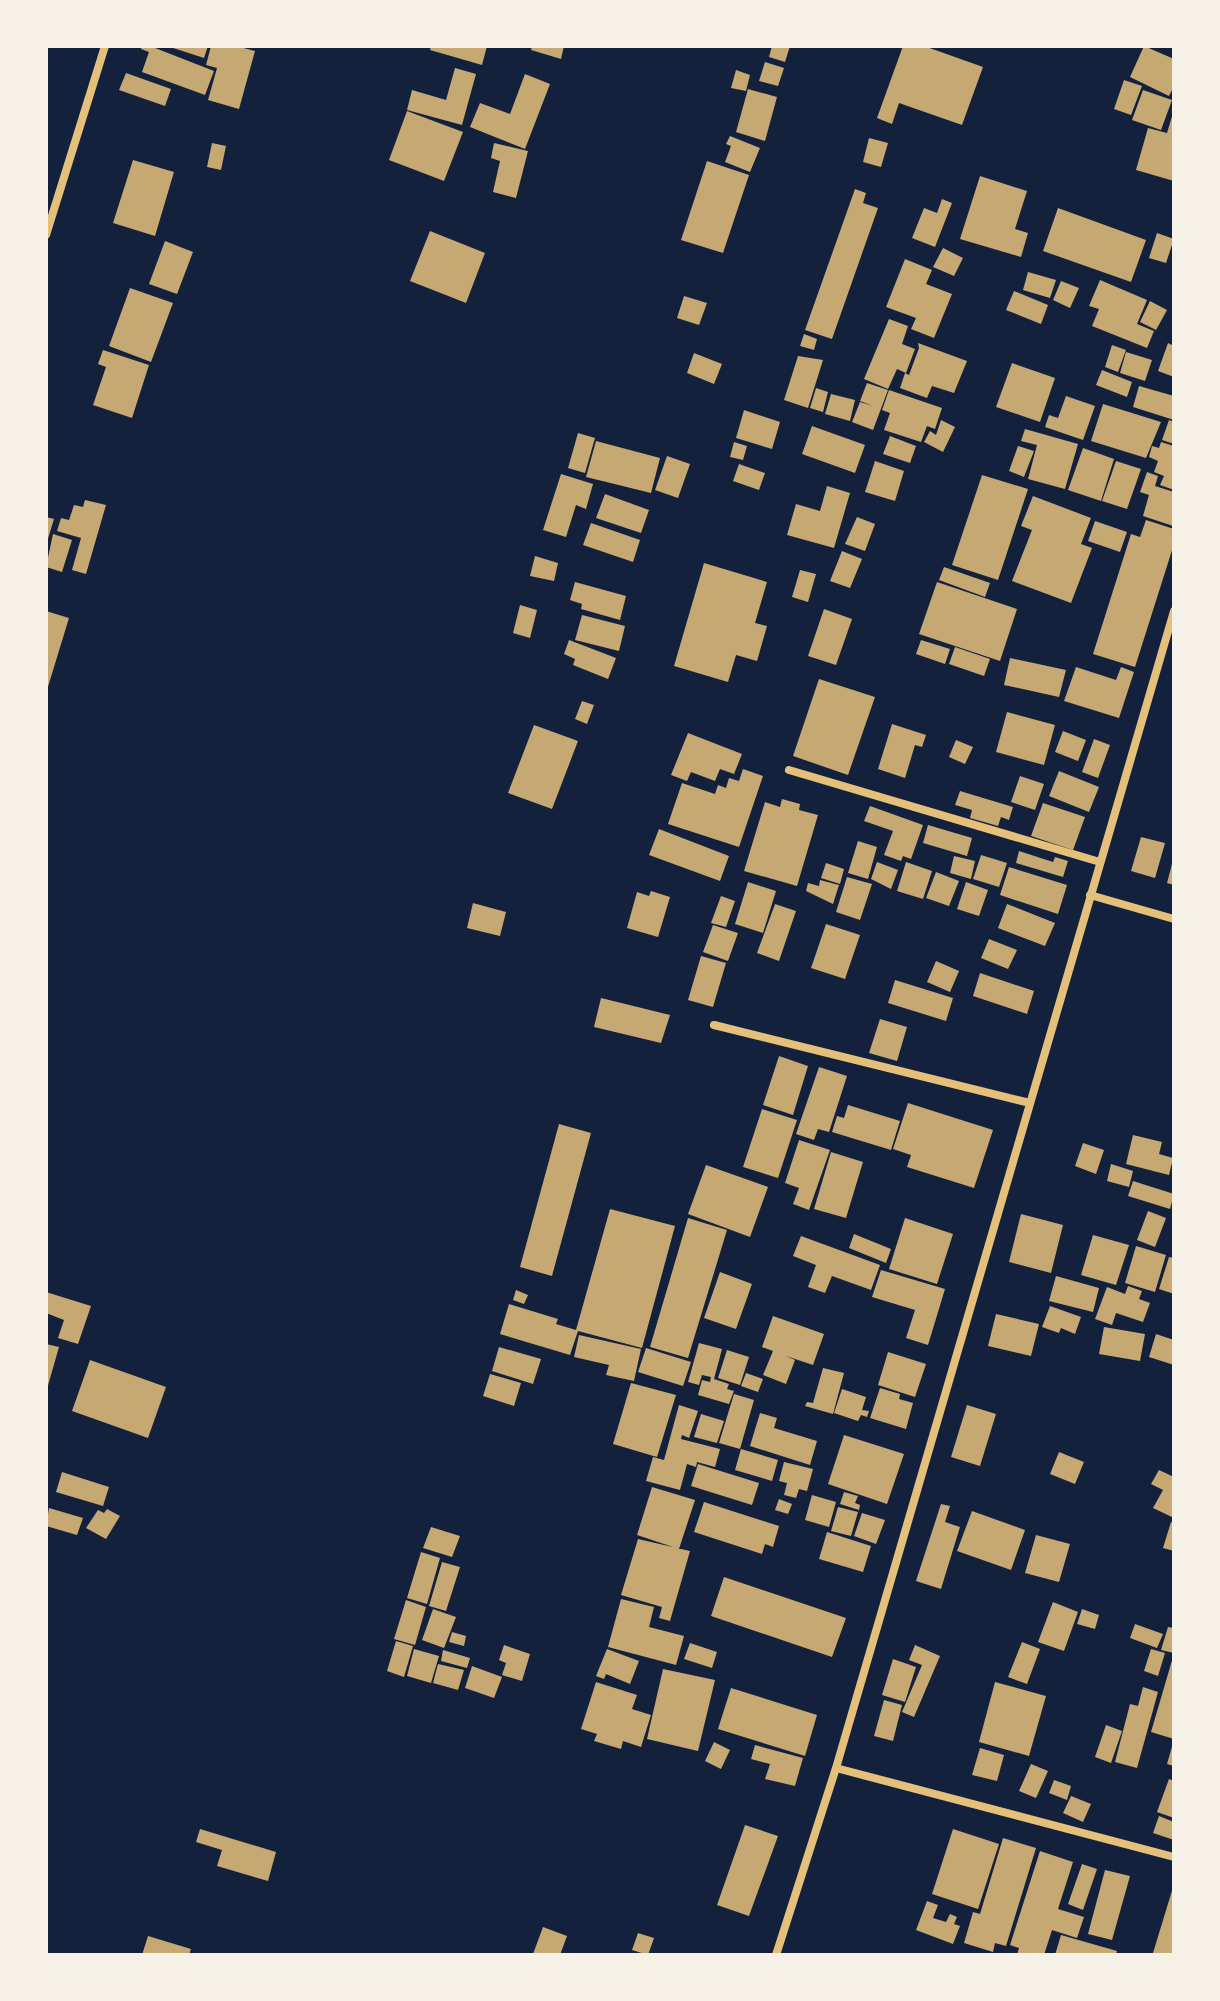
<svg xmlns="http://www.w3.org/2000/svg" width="1220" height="2001" viewBox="0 0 1220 2001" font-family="Rubik,sans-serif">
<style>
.building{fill:#c6a872}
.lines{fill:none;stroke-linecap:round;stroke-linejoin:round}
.minor{stroke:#e5c07b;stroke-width:8}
</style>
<rect width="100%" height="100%" fill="#14213d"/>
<path class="building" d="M142,46H150L214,71L205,95L142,72L149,52L141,49Z
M167,46H208L204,58Z
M211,46H236L255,51L239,109L208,100L217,68L206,65Z
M431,46H487L482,65L430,50Z
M532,46H564L561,59L531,50Z
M772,46H790L785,62L769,57Z
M903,46H924L983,67L962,125L899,103L892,124L877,118Z
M1144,46L1174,59V86L1169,96L1130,77Z
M765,62L784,68L778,86L759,81Z
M455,68L476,74L462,125L407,110L412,90L446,100Z
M736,70L750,75L746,91L731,88Z
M126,73L171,89L165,106L119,90Z
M525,74L550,84L525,149L470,127L480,103L510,114Z
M1124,80L1142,86L1131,115L1114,109Z
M748,89L777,97L765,141L736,132Z
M1143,90L1172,100L1161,130L1132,120Z
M407,111L463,132L444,181L389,160Z
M1173,113L1174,181L1136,170L1148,128L1167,133Z
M730,136L760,148L750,172L725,162L731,146L726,144Z
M869,138L888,143L881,167L863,162Z
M212,143L226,146L221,170L207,167Z
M494,143L528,151L516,198L493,192L500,161L491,158Z
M133,160L174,172L155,236L113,223Z
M707,161L749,175L723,253L681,240Z
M980,176L1027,191L1015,229L1028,233L1021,257L960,239Z
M855,189L866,193L863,203L878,208L832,339L805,330Z
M942,199L952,203L935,247L912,238L924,208L937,213Z
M1058,208L1146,240L1131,282L1043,251Z
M430,231L485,253L466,303L410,281Z
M1157,233L1174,239L1166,263L1149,258Z
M165,241L193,252L177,294L149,284Z
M943,248L963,258L954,276L933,267Z
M905,259L932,270L926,284L952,294L934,338L911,329L916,318L886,307Z
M1028,272L1056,280L1050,298L1023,290Z
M1100,280L1147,300L1137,324L1154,331L1147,348L1092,326L1099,309L1089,306Z
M1061,281L1079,288L1070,308L1053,300Z
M130,288L173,303L151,362L109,346Z
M1014,291L1048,305L1041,324L1006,310Z
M684,296L707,303L699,325L677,318Z
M1150,301L1167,310L1156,330L1140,322Z
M889,319L908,326L902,344L915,349L906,373L897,369L888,389L864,379Z
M804,334L817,339L814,350L800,346Z
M918,343L967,361L954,393L932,386L927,398L900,388L905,373L909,375L919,348Z
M1168,343L1174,346V377L1158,371Z
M1112,345L1126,350L1118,372L1105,367Z
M103,350L149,365L132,418L93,405L106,367L98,364Z
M1126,352L1152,360L1145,381L1120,373Z
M694,353L722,364L714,384L687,373Z
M798,356L823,360L808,408L784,400Z
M1012,363L1055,378L1040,422L996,407Z
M1102,370L1132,382L1127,397L1096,385Z
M867,383L888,390L873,430L852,422L860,402L873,406L860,401Z
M1139,386L1174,396V420L1133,407Z
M816,388L828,392L823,412L810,408Z
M889,390L942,408L935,429L927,426L921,442L884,430L890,413L882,410Z
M831,394L855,400L850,421L825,414Z
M1066,396L1095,406L1083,440L1045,427L1049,415L1058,418Z
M1103,404L1161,422L1146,458L1091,441Z
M744,410L780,422L772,449L736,438Z
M941,420L955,427L943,452L924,442L930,431L936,435Z
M1169,420L1174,422V444L1162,440Z
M812,426L865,445L855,473L802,454Z
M1025,429L1078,444L1065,489L1028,479L1037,445L1021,441Z
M578,433L595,438L585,473L568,468Z
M890,436L916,446L910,463L883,454Z
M596,441L660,458L651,493L586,477Z
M734,442L747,446L743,460L730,457Z
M1161,442L1174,446V490L1160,485L1164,476L1154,472L1158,461L1149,457L1152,446L1159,448Z
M1018,446L1034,451L1024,477L1009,471Z
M1083,448L1114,459L1101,501L1068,490Z
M667,456L690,464L678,498L655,490Z
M875,461L904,471L895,501L865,492Z
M1116,461L1141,469L1127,509L1102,501Z
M739,464L765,473L759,490L733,481Z
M1147,472L1158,476L1155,486L1174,492L1173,526L1143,516L1149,495L1140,492Z
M561,474L593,484L586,509L576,505L566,537L543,530Z
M982,475L1028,489L998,580L952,565Z
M827,486L850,493L834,548L787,535L796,504L820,511Z
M605,494L649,510L641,533L596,518Z
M1033,496L1091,518L1081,544L1092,548L1071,603L1012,581L1032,530L1021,526Z
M85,500L106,505L86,574L72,570L81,538L57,531L61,518L69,520L74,505L83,507Z
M46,517L54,519L47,542H46Z
M857,517L875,524L865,551L845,544Z
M1146,520L1174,529V544L1135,667L1093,654L1131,534L1140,537Z
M1095,521L1127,532L1120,552L1088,541Z
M591,523L640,540L633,562L583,545Z
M53,534L72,540L62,572L46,567Z
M842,551L862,559L850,588L830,581Z
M535,556L558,563L554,581L530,576Z
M704,563L767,582L755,623L767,626L757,661L736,655L728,682L674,666Z
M944,567L990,583L985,597L939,580Z
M800,570L816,574L808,602L792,597Z
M575,582L626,596L620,620L581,609L582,604L570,600Z
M937,582L1017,609L1000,661L919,634Z
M520,605L537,610L530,638L513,633Z
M824,609L852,619L836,665L808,656Z
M46,611L69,618L47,690H46Z
M582,615L625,626L619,651L575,640Z
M569,640L616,658L608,679L573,665L575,659L564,654Z
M921,640L950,649L945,664L916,654Z
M955,647L990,659L984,676L949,664Z
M1010,658L1066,670L1059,697L1004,685Z
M1076,667L1116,680L1121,667L1134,672L1119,718L1064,701Z
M819,679L875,697L848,775L793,756Z
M582,701L594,705L587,724L575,719Z
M1007,712L1055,725L1044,765L996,752Z
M892,724L926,735L922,747L915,745L905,778L878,769Z
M534,725L578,741L552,809L508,793Z
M1063,731L1086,740L1078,761L1055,752Z
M688,733L742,754L734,774L720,769L715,781L691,772L687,781L671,775Z
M1094,739L1110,745L1098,778L1082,772Z
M956,740L973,747L965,764L949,757Z
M743,769L763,776L739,847L668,824L682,783L715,794L718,785L726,788L729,778L739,781Z
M1059,771L1099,787L1089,812L1049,796Z
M1020,776L1044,784L1035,810L1011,802Z
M960,791L1013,807L1009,820L1001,817L998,826L970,818L972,810L955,805Z
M782,799L800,804L799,810L818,815L797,886L744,871L765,802L780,807Z
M1043,803L1085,817L1073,850L1031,836Z
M870,806L923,825L911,859L903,856L901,861L884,855L893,831L864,821Z
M928,825L972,838L967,856L923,843Z
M659,829L729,856L720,881L649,855Z
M1141,837L1165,843L1155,878L1131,871Z
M858,841L877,847L868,879L848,873Z
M1019,851L1053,862L1055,857L1068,861L1063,877L1016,863Z
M981,855L1007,863L999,887L973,879Z
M954,856L975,861L971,879L950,873Z
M1173,860H1174V885L1167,883Z
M877,862L898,870L891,889L871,879Z
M906,862L932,871L923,899L897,891Z
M826,863L844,869L840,884L821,878Z
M1009,867L1067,885L1058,914L1000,895Z
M936,872L959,881L949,906L926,898Z
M847,877L872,884L860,920L836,912Z
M820,880L839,885L833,904L806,891L808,883L819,886Z
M748,882L776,891L763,933L735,924Z
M966,882L988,890L979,916L957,909Z
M651,891L670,897L658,937L627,928L637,892L649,896Z
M721,896L735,901L726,927L711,923Z
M473,903L506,912L500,936L467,928Z
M775,904L796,911L779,961L757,953Z
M1007,904L1055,923L1045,946L998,928Z
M826,924L860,935L845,979L811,968Z
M713,925L738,933L728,961L703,952Z
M989,939L1017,950L1008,969L981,958Z
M701,956L726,963L713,1007L688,1000Z
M936,961L959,971L950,992L927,982Z
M980,973L1034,991L1027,1014L973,996Z
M895,980L953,998L946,1021L888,1003Z
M601,998L670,1015L661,1043L594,1027Z
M880,1019L907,1027L897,1061L869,1053Z
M779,1056L808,1066L793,1115L763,1105Z
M819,1067L847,1076L829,1132L818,1129L814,1140L796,1134Z
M908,1103L993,1130L974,1188L907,1167L911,1155L893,1149Z
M848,1105L900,1121L891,1150L832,1132L837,1116L844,1118Z
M762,1109L797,1120L778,1178L743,1167Z
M559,1124L591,1133L552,1276L520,1267Z
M1133,1135L1162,1142L1159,1154L1173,1158L1169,1175L1126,1164Z
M799,1140L830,1150L809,1210L793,1204L799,1188L785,1183Z
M1083,1143L1104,1150L1096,1174L1075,1166Z
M831,1152L863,1162L846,1218L814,1209Z
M1111,1164L1133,1171L1129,1187L1107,1181Z
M706,1165L768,1187L750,1237L688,1214Z
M1133,1181L1174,1194L1170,1209L1128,1196Z
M610,1209L675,1226L642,1348L578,1331L570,1355L500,1334L509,1304L558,1319L556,1324L576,1330Z
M1148,1211L1166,1218L1155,1247L1137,1240Z
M1021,1214L1063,1225L1051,1273L1009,1262Z
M688,1218L727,1230L688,1358L650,1347Z
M905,1218L953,1234L937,1284L889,1269Z
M854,1234L891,1249L886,1263L849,1248Z
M1093,1235L1129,1245L1116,1285L1081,1275Z
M801,1236L880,1265L871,1290L832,1276L825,1293L808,1287L816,1265L793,1256Z
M1136,1246L1166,1255L1155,1292L1125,1283Z
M1169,1257L1174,1258V1294L1159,1289Z
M881,1270L945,1289L928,1345L906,1338L915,1310L872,1297Z
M720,1272L752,1284L736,1329L704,1318Z
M1056,1276L1099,1288L1093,1312L1049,1301Z
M1128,1286L1142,1291L1139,1299L1150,1303L1143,1322L1116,1313L1112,1325L1095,1319L1107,1287L1125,1294Z
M516,1290L528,1295L524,1304L513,1300Z
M46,1292L91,1306L78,1344L58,1338L64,1320L46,1313Z
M1050,1306L1081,1317L1075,1334L1061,1328L1059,1333L1042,1327Z
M996,1314L1039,1324L1031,1356L988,1346Z
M773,1316L824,1334L813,1365L786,1356L795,1360L786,1384L763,1375L773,1351L762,1347Z
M1104,1327L1145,1334L1140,1361L1099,1354Z
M1156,1334L1174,1340V1365L1149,1357Z
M579,1335L641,1349L634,1381L606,1375L609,1365L574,1357Z
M699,1343L722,1349L714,1379L729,1384L727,1389L734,1391L729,1404L698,1395L702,1380L710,1382L711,1377L702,1375L699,1385L688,1382Z
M46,1344L59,1347L47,1389H46Z
M499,1347L541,1359L533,1384L492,1371Z
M646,1348L691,1362L683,1386L638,1372Z
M727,1350L749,1357L740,1385L718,1378Z
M888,1352L926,1364L915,1397L878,1385Z
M90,1360L166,1387L148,1438L72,1411Z
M823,1368L844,1373L833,1414L805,1406L807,1402L813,1403Z
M746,1373L763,1379L758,1392L741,1386Z
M490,1374L521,1383L514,1406L483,1396Z
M631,1383L676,1395L657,1457L613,1444Z
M880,1388L900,1394L899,1399L913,1403L906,1429L870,1418Z
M842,1389L866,1397L862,1410L869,1411L867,1417L861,1415L858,1421L834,1413Z
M734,1394L754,1400L740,1449L719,1443Z
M679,1405L698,1411L689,1438L682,1435L681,1439L720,1449L715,1467L697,1462L696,1467L687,1464L680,1490L646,1481L653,1457L664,1460Z
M967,1405L996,1414L980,1466L951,1457Z
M760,1413L777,1418L774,1428L817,1441L810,1465L750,1446Z
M701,1414L724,1421L717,1443L694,1437Z
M844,1435L904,1454L887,1504L828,1484Z
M741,1449L778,1460L772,1481L735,1470Z
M1059,1452L1084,1462L1075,1484L1050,1474Z
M784,1462L813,1469L807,1491L799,1489L796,1498L784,1495L787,1483L779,1481Z
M698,1464L759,1483L752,1505L691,1486Z
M1159,1470L1174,1477V1518L1153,1508L1163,1490L1151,1484Z
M62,1472L109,1487L103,1506L56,1492Z
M652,1487L695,1500L679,1549L637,1535Z
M844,1492L858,1496L855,1503L860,1505L859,1510L840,1504Z
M812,1495L836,1502L829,1527L805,1520Z
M779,1499L792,1504L788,1514L775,1510Z
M704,1502L779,1526L773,1547L765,1544L762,1554L694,1532Z
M941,1504L950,1506L945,1522L960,1527L941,1589L916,1581Z
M838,1507L858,1512L851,1536L831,1531Z
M49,1508L83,1518L77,1535L46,1526Z
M107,1509L120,1516L106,1539L86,1528L98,1510L104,1513Z
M972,1511L1025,1530L1011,1570L957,1551Z
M862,1513L885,1520L876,1544L854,1536Z
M1171,1522L1174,1523V1551L1163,1548Z
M431,1527L460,1536L452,1557L423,1548Z
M827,1532L871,1546L863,1572L819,1559Z
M1036,1535L1070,1544L1059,1582L1025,1573Z
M638,1539L690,1551L670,1621L659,1618L662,1607L621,1595Z
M421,1552L440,1558L427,1604L407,1598Z
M442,1562L460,1567L446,1611L429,1606Z
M724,1577L846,1618L832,1657L711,1616Z
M621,1599L654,1607L649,1627L684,1636L676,1665L608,1647Z
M406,1600L426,1607L415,1645L394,1639Z
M1053,1602L1078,1612L1064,1651L1038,1642Z
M433,1609L456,1617L444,1648L422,1640Z
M1082,1609L1099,1615L1095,1629L1077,1624Z
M1135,1624L1163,1634L1157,1648L1130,1638Z
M1168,1627L1174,1628V1653L1161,1650Z
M452,1632L466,1636L464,1646L449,1642Z
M396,1641L413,1646L404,1677L387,1671Z
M1022,1642L1040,1649L1027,1684L1008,1677Z
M690,1643L717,1652L712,1668L684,1659Z
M504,1645L530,1654L522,1681L502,1675L506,1663L499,1660Z
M915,1645L940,1656L914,1717L902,1712L922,1665L909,1660Z
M414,1649L439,1656L431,1683L407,1676Z
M607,1649L639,1661L630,1684L606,1674L604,1679L596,1676Z
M1151,1649L1165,1653L1158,1676L1144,1671Z
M443,1650L470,1658L467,1668L441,1661Z
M1173,1657H1174V1739L1151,1732Z
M893,1659L916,1667L905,1702L882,1695Z
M438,1664L464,1670L458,1690L433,1683Z
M472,1666L502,1677L494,1698L465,1688Z
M663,1669L715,1680L698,1751L647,1739Z
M596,1682L637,1695L632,1709L651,1715L641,1747L623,1741L621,1749L594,1741L597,1734L581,1729Z
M995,1682L1046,1696L1029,1756L979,1742Z
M1143,1687L1158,1692L1137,1768L1115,1762L1130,1704L1138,1706Z
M731,1688L817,1715L805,1756L718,1729Z
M884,1700L902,1705L893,1741L874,1736Z
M1106,1725L1122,1731L1111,1763L1095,1757Z
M714,1742L730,1750L721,1769L705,1761Z
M1173,1743H1174V1766L1167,1764Z
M755,1745L803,1758L795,1786L765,1779L770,1764L751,1759Z
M980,1748L1004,1755L997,1781L972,1775Z
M1031,1764L1048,1771L1036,1798L1019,1791Z
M1169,1779L1174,1781V1818L1157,1812Z
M1054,1780L1071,1786L1067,1800L1049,1793Z
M1071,1796L1091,1804L1083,1822L1063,1813Z
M1159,1816L1174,1822V1840L1153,1833Z
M745,1825L778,1836L749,1916L717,1905Z
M200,1829L276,1852L268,1881L217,1866L222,1850L196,1842Z
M953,1829L999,1844L978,1909L932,1894Z
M1003,1838L1036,1848L1006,1946L995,1943L993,1952L964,1943L973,1912L980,1914Z
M1040,1851L1073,1862L1058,1909L1084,1917L1077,1938L1052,1930L1044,1955H1017L1019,1948L1010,1945Z
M1082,1864L1097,1869L1083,1910L1068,1904Z
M1105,1870L1130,1876L1112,1940L1088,1934Z
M1174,1884V1955H1161L1153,1953Z
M927,1901L938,1905L933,1918L946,1922L950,1914L957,1917L954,1924L960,1926L953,1944L916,1930Z
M543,1927L567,1936L560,1955L533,1954Z
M638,1933L654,1938L648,1955L632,1950Z
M1061,1935L1117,1951L1116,1955H1055Z
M148,1936L191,1949L189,1955H142Z"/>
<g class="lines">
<path class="minor" d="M46,235L105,46
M789,770L1100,862
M1090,895L1174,919
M714,1025L1030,1103
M836,1768L1174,1857
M776,1955L836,1768L1174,611"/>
</g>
<rect width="1220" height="2001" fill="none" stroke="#f6f1e7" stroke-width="96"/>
</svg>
